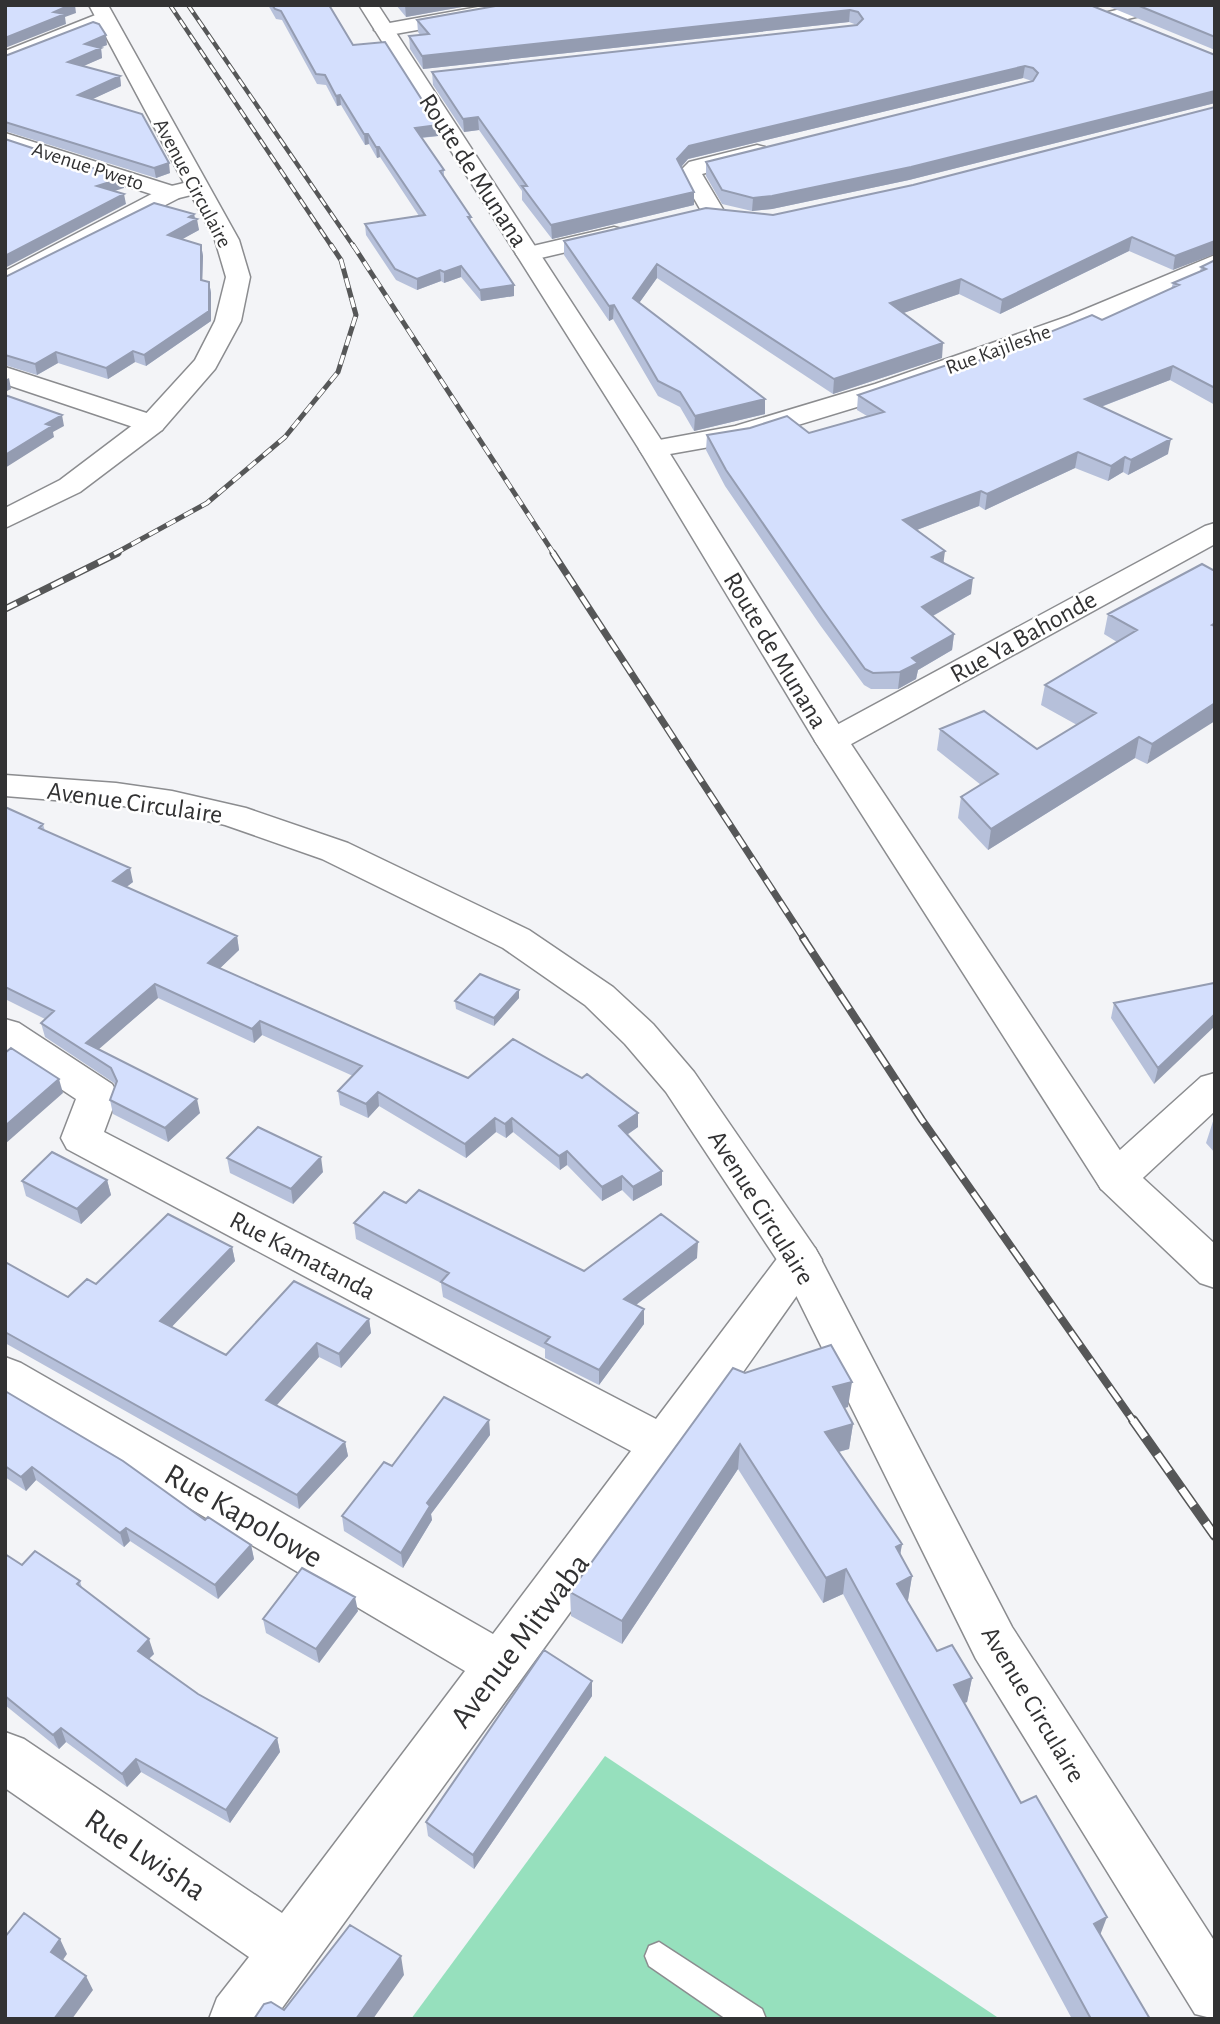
<svg xmlns="http://www.w3.org/2000/svg" width="1220" height="2024" viewBox="0 0 1220 2024" font-family="'Alegreya Sans',sans-serif">
<style>
.green{fill:#96e0bd}
.lines{fill:none;stroke-linecap:round;stroke-linejoin:round}
.lane-casing{stroke:#8b8c8f;stroke-width:3}
.street-casing{stroke:#8b8c8f;stroke-width:3}
.secondary-casing{stroke:#8b8c8f;stroke-width:3}
.lane{fill:#fff;fill-rule:evenodd}
.street{fill:#fff;fill-rule:evenodd}
.secondary{fill:#fff;fill-rule:evenodd}
.rail-far4-casing{stroke:#565758;stroke-width:4.5}
.rail-far3-casing{stroke:#565758;stroke-width:5}
.rail-far2-casing{stroke:#565758;stroke-width:7}
.rail-far1-casing{stroke:#565758;stroke-width:8}
.rail-casing{stroke:#565758;stroke-width:10}
.rail-far4{stroke:#fff;stroke-width:2.5;stroke-dasharray:9;stroke-linecap:butt}
.rail-far3{stroke:#fff;stroke-width:3.5;stroke-dasharray:10;stroke-linecap:butt}
.rail-far2{stroke:#fff;stroke-width:4.5;stroke-dasharray:13;stroke-linecap:butt}
.rail-far1{stroke:#fff;stroke-width:5;stroke-dasharray:17;stroke-linecap:butt}
.rail{stroke:#fff;stroke-width:7;stroke-dasharray:21;stroke-linecap:butt}
.wall{fill:#b6c0da}
.shaded-wall{fill:#949cb1}
.building{fill:#d4dffd;stroke:#949cb1;stroke-width:2}
.labels{text-anchor:middle;stroke-width:5;stroke-linejoin:round;paint-order:stroke}
.far-street-label{font-size:21px;fill:#323233;stroke:#fff}
.street-label{font-size:26px;fill:#323233;stroke:#fff}
.near-street-label{font-size:32px;fill:#323233;stroke:#fff}
</style>
<rect width="100%" height="100%" fill="#f3f4f7"/>
<path class="green" d="M605,1756L1000,2019H411Z"/>
<g class="lines">
<g class="lane-casing">
<path id="lane" d="M659,1942L762,2009L766,2019H726L649,1966L645,1956L649,1946Z"/>
</g>
<g class="street-casing">
<path id="street" d="M489,5H531L522,11L384,36L374,30L384,24Z
M1137,5H1171L1169,9L1111,23L1101,17L1104,13Z
M103,12L113,18L110,22L5,64V51Z
M5,133L179,188L182,193L179,198H163L5,146Z
M757,145L765,147L768,152L765,157L702,174L724,211L720,216H704L679,172L689,162Z
M614,227L622,229L626,234L622,239L528,261L520,259L516,254L520,249Z
M1215,255V271L1087,326L893,396L749,440L653,457L643,455L639,449L643,443L735,426L875,384L1069,316Z
M5,367L162,418L166,424L162,430L152,432L142,430L5,384Z
M1215,523V544L844,748L832,751L820,748L815,741L820,734L1205,526Z
M5,1019L19,1023L112,1084L118,1094L104,1132L656,1419L785,1248L800,1243L815,1248L822,1260L681,1460L274,2019H209L217,1998L249,1957L5,1788V1732L24,1739L282,1913L465,1671L5,1399V1357L21,1363L493,1634L631,1451L67,1149L61,1138L76,1099L5,1052Z
M1215,1073V1111L1131,1189L1116,1194L1101,1189L1095,1178L1101,1167L1201,1077Z"/>
</g>
<g class="secondary-casing">
<path id="secondary" d="M89,5H108L239,240L250,277L241,321L215,369L162,430L80,492L5,528V508L60,480L142,418L195,360L215,321L226,277L215,240L191,195L179,198L5,288V271L163,188L184,183Z
M359,5H378L667,449L849,741L1131,1167L1215,1244V1288L1200,1283L1101,1189L815,741L639,449Z
M5,775L116,783L172,791L246,808L348,843L529,930L613,987L653,1024L694,1072L815,1248L1012,1627L1215,1942V2019L1195,2014L976,1659L783,1269L666,1092L625,1044L585,1005L503,948L322,859L225,825L172,813L116,805L5,796Z"/>
</g>
<use href="#lane" class="lane"/>
<use href="#street" class="street"/>
<use href="#secondary" class="secondary"/>
<g class="rail-far4-casing">
<path id="rail-far4" d="M170,5L332,247
M188,5L354,247"/>
</g>
<g class="rail-far3-casing">
<path id="rail-far3" d="M353,245L554,554
M114,554L207,503L285,437L338,372L356,315L341,260L331,245"/>
</g>
<g class="rail-far2-casing">
<path id="rail-far2" d="M553,553L805,940
M5,609L118,553"/>
</g>
<g class="rail-far1-casing">
<path id="rail-far1" d="M803,938L922,1120L1134,1422"/>
</g>
<g class="rail-casing">
<path id="rail" d="M1133,1420L1215,1536"/>
</g>
<use href="#rail-far4" class="rail-far4"/>
<use href="#rail-far3" class="rail-far3"/>
<use href="#rail-far2" class="rail-far2"/>
<use href="#rail-far1" class="rail-far1"/>
<use href="#rail" class="rail"/>
</g>
<path class="wall" d="M268,5H329L353,45L438,125V136L422,138L444,170V177L471,217V222L514,285V296L481,301L461,277L444,283L441,281L417,290L396,280L366,235L365,224L419,216L380,157L377,158L369,144L365,145L341,105L337,106L326,85L317,84L282,20L276,19Z
M396,5H473L406,17Z
M1090,5L1215,55V103L909,180L772,209L752,211L722,204L706,176V162L1032,81L1023,78L688,159L681,167L694,192V205L552,239L522,200V191L479,130L464,132L433,85L432,72L857,25L849,22L423,69L410,49L409,36L420,35L418,32L417,20Z
M1105,5H1215V50Z
M107,45L99,48H101L102,58L83,66L120,76L121,86L92,99L170,173L156,178L5,131V56Z
M1215,107L1173,270L1129,251L1000,314L959,294L903,313L942,358L833,394L657,278L639,303L765,414L694,431L680,407L658,396L613,319L609,321L564,255V241L773,215L913,185Z
M194,214L199,230L182,239L201,245L203,256L202,280L209,282L211,293V321L146,366L135,362L108,379L58,363L37,375L5,365V277Z
M1215,260V405L1170,380L1101,407L1168,454L1128,475L1123,472L1108,481L1075,468L985,510L979,506L917,530L971,594L933,616L954,634L952,650L918,670L916,679L898,689H871L864,685L820,625L725,486L706,450L707,435L809,433L867,416L857,410L858,395L956,370L1102,320L1171,289L1173,283L1200,271L1201,267Z
M1202,564L1147,764L1135,758L988,850L958,818L961,797L981,785L937,750L940,729L1037,749L1077,725L1041,705L1045,685L1117,642L1104,634L1108,614Z
M5,807L43,824L45,831L133,882L126,887L237,936L239,950L220,968L468,1078L638,1113V1127L627,1135L662,1171V1185L633,1201L622,1190L602,1201L567,1165L560,1170L513,1132L506,1138L496,1132L466,1158L379,1106L368,1118L340,1105L338,1091L353,1076L262,1035L254,1043L158,998L98,1049L200,1113L168,1142L113,1114L110,1100L115,1085L114,1083L45,1037L41,1023L45,1019L5,999Z
M1214,983L1154,1084L1111,1018L1114,1003Z
M519,990V998L494,1026L456,1009L455,1001Z
M1215,1115V1153L1206,1143Z
M227,1158L323,1172L293,1204L230,1173Z
M107,1180L111,1195L81,1224L26,1196L22,1181Z
M406,1203L584,1271L697,1258L636,1305L644,1309V1324L599,1385L545,1358V1349L443,1297L441,1283L356,1239L354,1223Z
M232,1247L235,1261L171,1327L226,1355L369,1319L371,1333L341,1368L319,1357L276,1406L345,1442L348,1456L299,1509L5,1343V1262L68,1297L96,1284Z
M745,1373L848,1407L844,1408L853,1424L849,1449L839,1452L902,1544L900,1554L912,1576L908,1600L907,1601L937,1651L972,1678L967,1702L964,1703L1021,1803L1150,2019H1072L843,1594L823,1603L738,1469L622,1644L571,1616L570,1592Z
M5,1391L205,1520L251,1545L254,1559L218,1599L130,1541L124,1547L36,1480L26,1491L5,1477Z
M489,1420L490,1435L431,1514L432,1520L403,1568L344,1531L342,1516L392,1466Z
M5,1554L22,1565L80,1581L82,1588L154,1654L149,1659L198,1694L277,1738L280,1752L230,1823L141,1772L127,1787L66,1742L59,1749L5,1705Z
M358,1611L319,1663L266,1633L263,1619Z
M592,1681V1696L474,1869L428,1836L426,1822Z"/>
<path class="shaded-wall" d="M70,5H75L76,13L65,17L66,24L5,48V38L54,12Z
M405,5H473L406,17Z
M850,10L849,22L423,69L422,56Z
M106,35L107,45L86,53L85,44Z
M101,48L102,58L70,72L68,62Z
M1025,66L1023,78L688,159L676,173L677,159L689,146Z
M120,76L121,86L80,105L78,95Z
M1215,91V103L909,180L772,209L752,211L753,198Z
M340,95L341,105L337,106L336,96Z
M478,117L479,130L464,132L463,119Z
M438,125V136L416,138L415,128Z
M364,134H368L369,144L365,145Z
M376,147H379L380,157L377,158Z
M169,163L170,173L156,178L154,168Z
M123,178L124,188L99,196L97,186Z
M694,192V205L552,239L551,225Z
M124,194L126,204L5,268V256Z
M194,214L195,221L197,219L199,230L170,246L168,235L189,217Z
M1132,237L1129,251L1000,314L1002,300Z
M1215,241V254L1173,270L1175,256Z
M201,245L203,256L202,291L201,280Z
M657,264V278L632,313L633,298Z
M461,266V277L444,283V272Z
M440,270L441,281L417,290V279Z
M961,279L959,294L889,318L890,303Z
M209,282L211,293V321L146,366L144,355Z
M514,285V296L481,301L480,290Z
M614,305L613,319L609,321V306Z
M943,343L942,358L833,394L834,379Z
M133,351L135,362L108,379L106,368Z
M56,352L58,363L37,375L35,364Z
M1173,366L1170,380L1082,414L1085,399Z
M9,378L11,389L5,392V380Z
M765,399V414L694,431L695,416Z
M62,415L64,426L53,432L54,437L5,468V455L46,424Z
M1171,439L1168,454L1128,475L1131,460Z
M1078,452L1075,468L985,510L987,494Z
M1125,457L1123,472L1108,481L1111,466Z
M981,491L979,506L901,536L903,520Z
M945,551L943,566L932,557Z
M973,578L971,594L920,623L922,607Z
M954,634L952,650L918,670L916,679L898,689L900,672L912,658Z
M1215,703V721L1147,764L1152,744Z
M1139,737L1135,758L988,850L991,829Z
M130,868L133,882L116,895L113,881Z
M237,936L239,950L211,977L208,963Z
M155,984L158,998L91,1056L86,1043Z
M519,990V998L494,1026V1018Z
M1215,1014V1026L1154,1084L1158,1068Z
M260,1021L262,1035L254,1043L252,1029Z
M59,1079L63,1093L5,1144V1126Z
M378,1092L379,1106L368,1118L366,1104Z
M197,1099L200,1113L168,1142L165,1128Z
M638,1113V1127L619,1140V1126Z
M495,1118L496,1132L466,1158L465,1144Z
M512,1118L513,1132L506,1138L505,1124Z
M567,1151V1165L560,1170L559,1156Z
M321,1157L323,1172L293,1204L291,1189Z
M662,1171V1185L633,1201V1187Z
M622,1176V1190L602,1201V1187Z
M107,1180L111,1195L81,1224L77,1209Z
M698,1242L697,1258L624,1314V1299Z
M232,1247L235,1261L164,1335L160,1321Z
M644,1309V1324L599,1385V1370Z
M369,1319L371,1333L341,1368L339,1354Z
M317,1343L319,1357L269,1414L266,1400Z
M852,1382L848,1407L829,1412L833,1387Z
M489,1420L490,1435L431,1514L432,1520L403,1568L401,1553L427,1503Z
M853,1424L849,1449L822,1456L825,1432Z
M345,1442L348,1456L299,1509L297,1495Z
M740,1444L738,1469L622,1644V1621Z
M32,1467L36,1480L26,1491L21,1477Z
M126,1528L130,1541L124,1547L120,1533Z
M902,1544L898,1568L896,1547Z
M251,1545L254,1559L218,1599L215,1585Z
M846,1569L843,1594L823,1603L826,1578Z
M912,1576L908,1600L893,1608L897,1584Z
M355,1597L358,1611L319,1663L316,1649Z
M149,1639L154,1654L142,1665L138,1651Z
M972,1678L967,1702L948,1709L954,1685Z
M592,1681V1696L474,1869L473,1855Z
M61,1728L66,1742L59,1749L53,1735Z
M277,1738L280,1752L230,1823L226,1810Z
M136,1759L141,1772L127,1787L122,1774Z
M1107,1917L1099,1938L1094,1924Z
M60,1939L67,1954L58,1967L51,1952Z
M401,1956L404,1975L373,2019H356Z
M86,1976L93,1990L72,2019H54Z"/>
<path class="building" d="M5,5H70L54,12L65,14L5,38Z
M272,5H329L353,45L385,42L438,125L415,128L444,170L440,171L471,217H468L514,285L480,290L461,266L444,272L440,270L417,279L395,269L365,224L425,215L379,147H376L368,134H364L340,95L336,96L325,75L316,74L281,11L275,9Z
M501,5H1090L1215,55V91L911,167L772,196L753,198L722,190L706,162L1033,81L1038,73L1033,68L1025,66L689,146L677,159L694,192L551,225L522,186H527L478,117L463,119L432,72L857,25L863,19L858,12L850,10L422,56L409,36L429,34L417,20Z
M1137,5H1215V37Z
M93,22L99,24L106,35L85,44L101,48L68,62L120,76L78,95L142,114L169,163L154,168L5,122V56Z
M1215,107V241L1175,256L1132,237L1002,300L961,279L890,303L943,343L834,379L657,264L633,298L765,399L695,416L680,392L658,381L614,305L609,306L564,241L706,208L773,215L913,185Z
M5,139L123,178L97,186L124,194L5,256Z
M154,203L194,214L189,217L197,219L168,235L201,245V280L209,282V311L144,355L133,351L106,368L56,352L35,364L5,355V277Z
M1215,260V388L1173,366L1085,399L1171,439L1131,460L1125,457L1111,466L1078,452L987,494L981,491L903,520L945,551L932,557L973,578L922,607L954,634L912,658L918,663L900,672L873,673L865,669L822,609L726,470L707,435L750,428L787,416L809,433L884,412L858,395L953,363L956,370L1092,315L1102,320L1179,285L1173,283L1206,269L1201,267Z
M5,395L62,415L46,424L52,426L5,455Z
M1202,564L1215,571V623L1212,625L1215,626V703L1152,744L1139,737L991,829L961,797L998,774L940,729L984,711L1037,749L1096,713L1045,685L1137,630L1108,614Z
M5,807L43,824L39,828L130,868L113,881L237,936L208,963L468,1078L513,1039L582,1078L587,1074L638,1113L619,1126L662,1171L633,1187L622,1176L602,1187L567,1151L559,1156L512,1118L505,1124L495,1118L465,1144L378,1092L366,1104L338,1091L362,1066L260,1021L252,1029L155,984L86,1043L197,1099L165,1128L110,1100L117,1081L111,1068L41,1023L54,1011L5,987Z
M480,974L519,990L494,1018L455,1001Z
M1214,983L1215,1014L1158,1068L1114,1003Z
M11,1048L59,1079L5,1126V1053Z
M258,1127L321,1157L291,1189L227,1158Z
M52,1152L107,1180L77,1209L22,1181Z
M419,1190L584,1271L661,1214L698,1242L624,1299L644,1309L599,1370L545,1343L550,1337L441,1282L449,1273L354,1223L384,1192L406,1203Z
M168,1214L232,1247L160,1321L226,1355L294,1281L369,1319L339,1354L317,1343L266,1400L345,1442L297,1495L5,1332V1262L68,1297L87,1279L96,1284Z
M831,1345L852,1382L833,1387L853,1424L825,1432L902,1544L896,1547L912,1576L897,1584L937,1651L952,1645L972,1678L954,1685L1021,1803L1036,1796L1107,1917L1094,1924L1150,2019H1091L846,1569L826,1578L740,1444L622,1621L570,1592L733,1368L745,1373Z
M5,1391L123,1461L205,1520L208,1517L251,1545L215,1585L126,1528L120,1533L32,1467L21,1477L5,1466Z
M444,1397L489,1420L427,1503L430,1506L401,1553L342,1516L384,1462L392,1466Z
M35,1551L80,1581L77,1584L149,1639L138,1651L198,1694L277,1738L226,1810L136,1759L122,1774L61,1728L53,1735L5,1696V1554L22,1565Z
M302,1568L355,1597L316,1649L263,1619Z
M544,1650L592,1681L473,1855L426,1822Z
M24,1913L60,1939L51,1952L86,1976L54,2019H5V1937Z
M350,1925L401,1956L356,2019H254L264,2004L271,2002L284,2010Z"/>
<g class="labels">
<g class="far-street-label">
<text transform="translate(88 166) rotate(18)" y="7">Avenue Pweto</text>
<text transform="translate(193 183) rotate(62)" y="7">Avenue Circulaire</text>
<text transform="translate(998 349) rotate(-20)" y="7">Rue Kajileshe</text>
</g>
<g class="street-label">
<text transform="translate(474 170) rotate(57)" y="9">Route de Munana</text>
<text transform="translate(1023 636) rotate(-29)" y="9">Rue Ya Bahonde</text>
<text transform="translate(776 650) rotate(59)" y="9">Route de Munana</text>
<text transform="translate(135 802) rotate(8)" y="9">Avenue Circulaire</text>
<text transform="translate(762 1207) rotate(58)" y="9">Avenue Circulaire</text>
<text transform="translate(303 1255) rotate(28)" y="9">Rue Kamatanda</text>
<text transform="translate(1034 1704) rotate(59)" y="9">Avenue Circulaire</text>
</g>
<g class="near-street-label">
<text transform="translate(244 1515) rotate(30)" y="11">Rue Kapolowe</text>
<text transform="translate(519 1640) rotate(-53)" y="11">Avenue Mitwaba</text>
<text transform="translate(146 1854) rotate(34)" y="11">Rue Lwisha</text>
</g>
</g>
<rect width="1220" height="2024" fill="none" stroke="#323233" stroke-width="14"/>
</svg>
